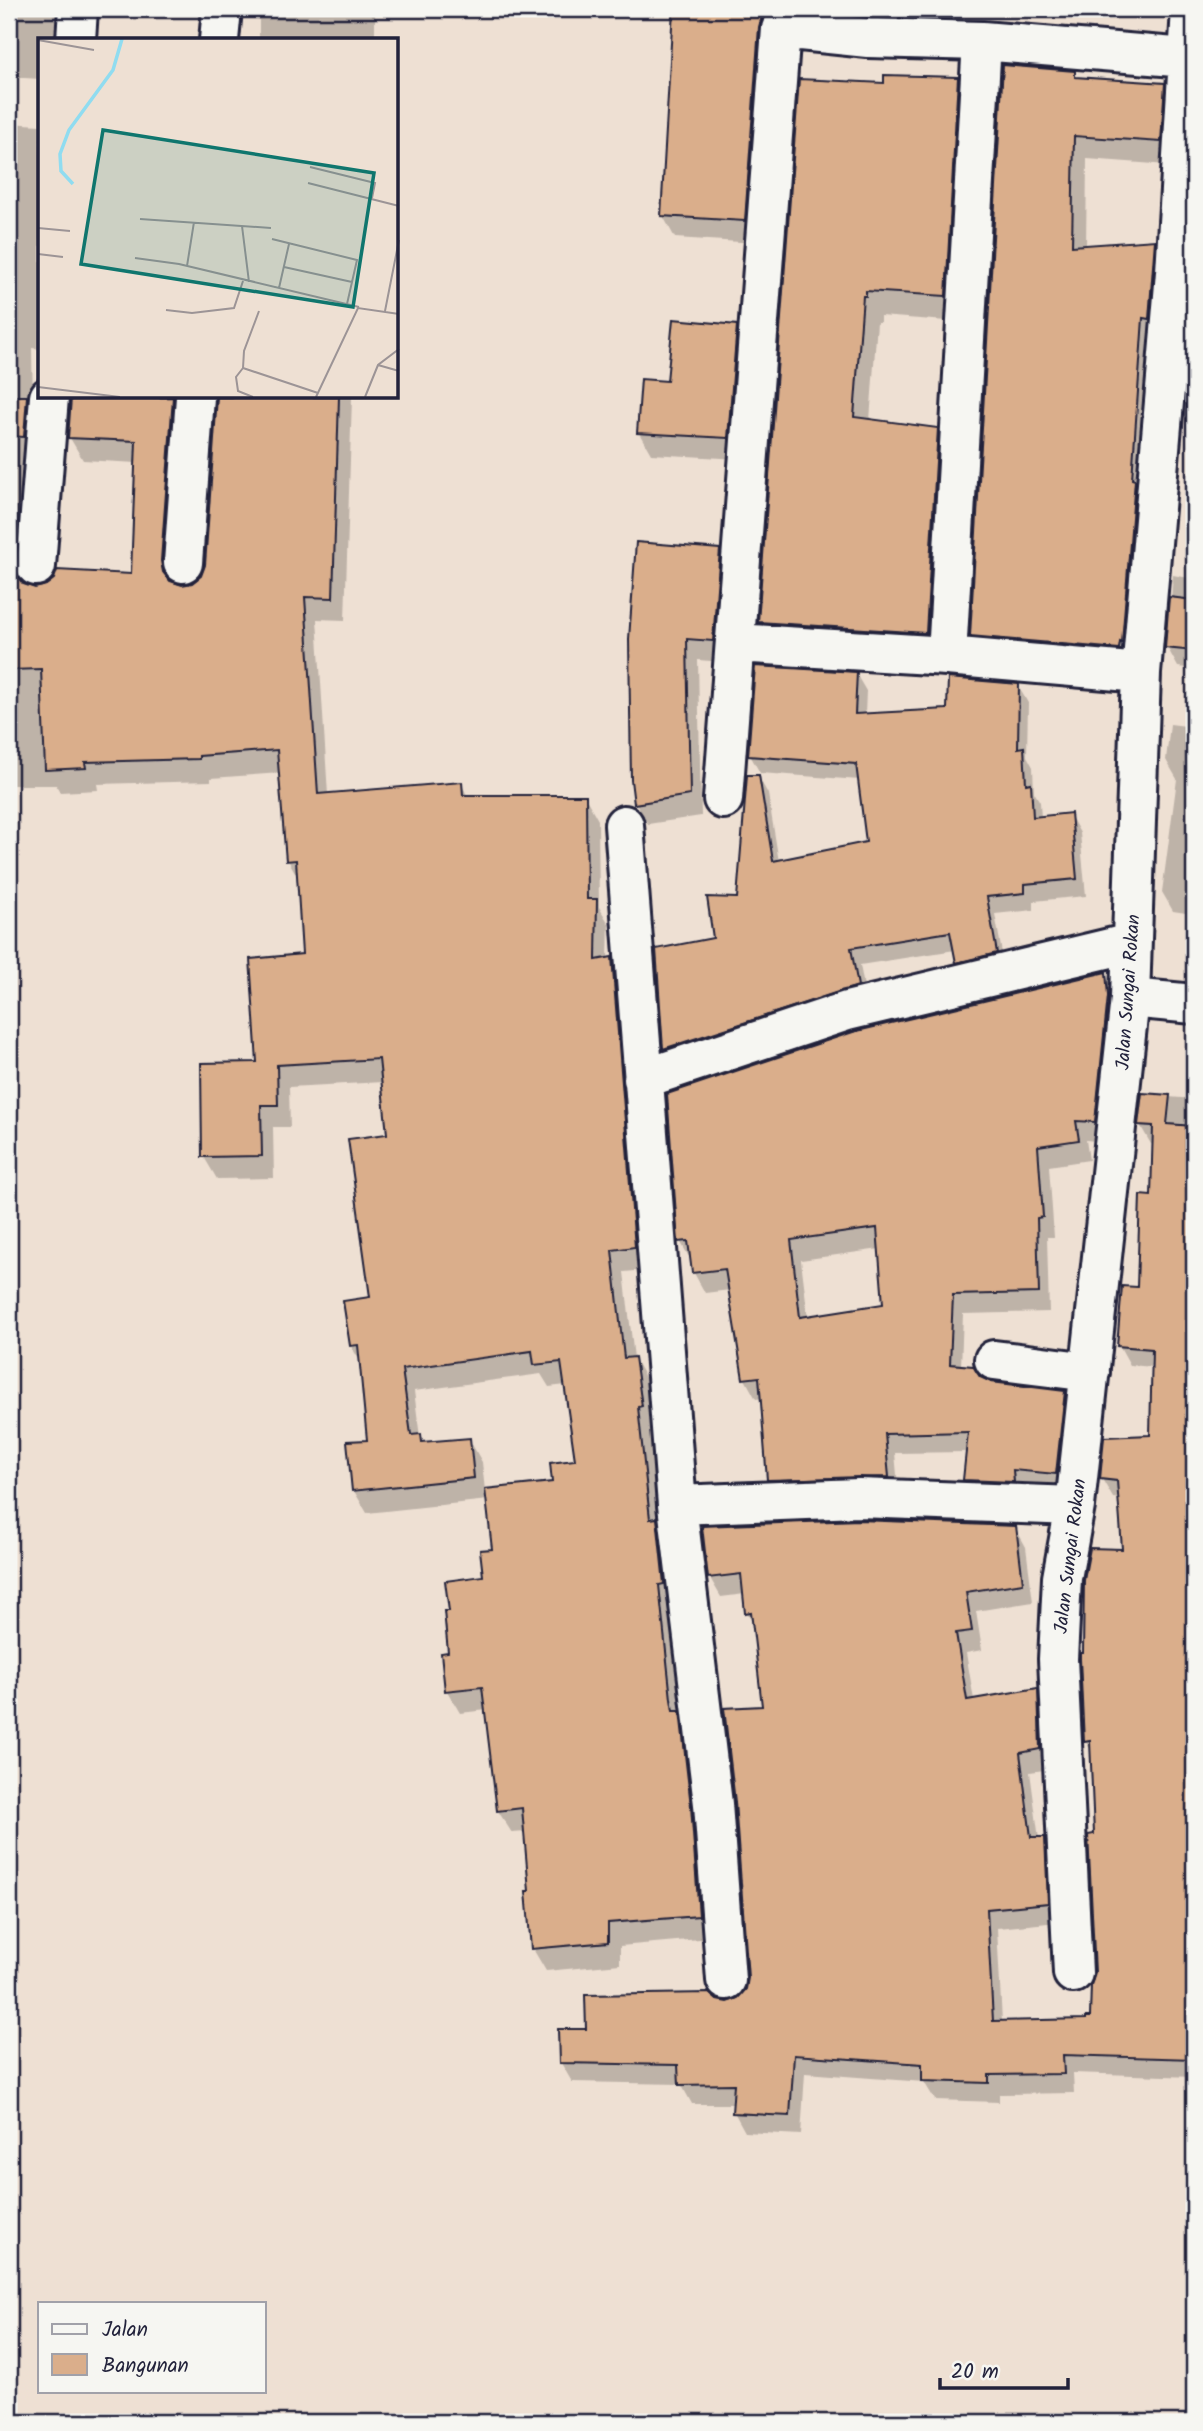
<svg xmlns="http://www.w3.org/2000/svg" width="1203" height="2431" viewBox="0 0 1203 2431" font-family="Kalam,sans-serif">
<style>
.shadow{fill:#0003;fill-rule:evenodd}
.building{fill:#daae8b;stroke:#22223b;stroke-width:2;fill-rule:evenodd}
.lines{fill:none;stroke-linecap:round;stroke-linejoin:round}
.minor-casing{stroke:#22223b;stroke-width:44}
.minor{stroke:#f6f6f2;stroke-width:38}
.labels{text-anchor:middle;stroke-width:5;stroke-linejoin:round;paint-order:stroke}
.street-label{font-size:19px;fill:#22223b;stroke:#f6f6f2}
.inset-river{fill:none;stroke:#90dcf0;stroke-width:3.5}
.inset-road{fill:none;stroke:#9c9496;stroke-width:2}
.view{fill:#0f766e;fill-opacity:0.15;stroke:#0f766e;stroke-width:3.5}
.inset-edge{fill:none;stroke:#22223b;stroke-width:3.5}
</style>
<rect width="100%" height="100%" fill="#eee0d3"/>
<filter id="ink" filterUnits="userSpaceOnUse"><feTurbulence type="fractalNoise" baseFrequency=".0143" numOctaves="2"/><feDisplacementMap in="SourceGraphic" scale="14" xChannelSelector="R" yChannelSelector="G"/><feConvolveMatrix kernelMatrix="1 2 1 2 8 2 1 2 1" color-interpolation-filters="sRGB"/></filter>
<g filter="url(#ink)">
<path class="shadow" d="M9,9H81L68,40H40V79L9,77Z
M259,9H375V40H259Z
M674,9H842L841,26L776,24L757,243L675,238L663,216Z
M1074,72L1078,79L1154,84L1168,109V165L1087,159L1086,247L1154,242L1168,266L1135,666L986,660L972,636Z
M957,79L972,105L960,322L880,316V322H877L870,421L937,429L952,456L941,658L775,648L760,622L886,85Z
M9,123L40,125V349L32,348L33,410L39,421L26,587L35,590L133,575L137,463L83,460L70,438L97,397H352L345,620L317,619L328,795L461,783L468,797H585L598,820L599,907L609,924L608,959H611L624,981L647,1270L624,1272L634,1358L647,1381L654,1429H650L660,1529L683,1719L692,1735L711,1938L620,1946V1964L546,1971L533,1949L531,1892L526,1832L512,1833L498,1811L487,1710L460,1713L447,1691L451,1613L485,1577L494,1550L488,1500L367,1513L354,1491L369,1441L361,1363L351,1346L372,1299L389,1136L383,1082L289,1087L290,1127H273L274,1178L217,1179L204,1157L259,1064L304,956L299,879L288,860L281,773L211,778V781L97,784L98,790L60,792L56,785H9ZM210,397L218,400L207,565L202,577L193,585L182,587L173,584L185,419ZM541,1374L549,1387L566,1385L577,1461L554,1483L485,1491L482,1462L469,1439L424,1444L420,1437L414,1391Z
M736,327L748,348L740,459L651,454L639,433L669,382Z
M719,551L731,572L724,662L698,660L701,816L648,824L636,803L632,780Z
M1173,575L1194,579V669L1178,667L1167,647Z
M856,674L866,691L865,715L949,711L1018,686L1028,703L1027,756L1033,767L1034,792L1040,802L1041,818L1070,815L1080,833L1086,896L1034,901V910L995,914L1005,970L967,979L957,962L955,950L860,965L867,1003L675,1066L665,1049L657,950L715,939L739,900L758,776L768,794L779,862L868,844L860,780L760,773L750,755Z
M1170,724L1194,727V987L1191,981L1192,914L1173,911L1162,892L1177,779L1166,760Z
M1105,974L1116,994L1105,1142L1086,1140L1089,1160L1049,1166L1054,1237H1047L1049,1312L963,1314L961,1367L991,1383L1064,1393L1076,1413L1067,1494L977,1500L965,1480L968,1452L895,1453L899,1497L781,1499L769,1479L762,1398L756,1399L745,1379L730,1290L705,1293L694,1273L692,1262L680,1241ZM880,1249L885,1305L808,1317L801,1260Z
M1143,1095L1194,1099V2077L1073,2073L1074,2093L999,2094V2102L935,2100L924,2082L805,2073L801,2135L745,2132L734,2112V2104H692L681,2084L572,2082L561,2063L587,2031L716,2002L727,2004L739,2000L748,1990L764,1708L754,1625L747,1612L745,1594L721,1597L710,1578L1015,1527L1026,1547L1033,1602L976,1611L982,1650L966,1653L974,1700L1037,1690L1048,1710L1051,1769L1030,1772L1039,1839H1044L1055,1858L1058,1922L997,1928L1002,2022L1088,2021L1092,2018L1097,1972L1096,1836L1093,1754L1086,1742L1082,1659L1124,1551L1120,1499L1113,1498L1102,1479L1152,1437L1153,1367L1130,1365L1119,1345L1139,1289L1153,1197L1155,1144H1151L1140,1125Z"/>
<path class="building" d="M673,9H764L759,27L745,221L661,216Z
M1003,65L1075,71V77L1165,83L1161,142L1074,136L1072,246L1155,240L1149,319L1143,318L1132,479L1135,480L1122,643L1120,642L1119,649L970,636Z
M884,75L958,77L946,296L866,291V296H863L854,417L938,428L926,633L758,622L799,79L884,83Z
M673,319L737,325L728,438L637,433L641,379L667,381Z
M9,396H27L24,437L9,436Z
M173,397L161,561L163,572L170,581L182,585L192,583L201,576L205,565L217,397H339L333,598L305,597L318,794L462,782L463,795H586L587,899H597L596,960L612,957L635,1247L612,1250L624,1358L635,1357L642,1406L638,1407L650,1519L657,1518L664,1584L659,1585L671,1699L673,1711H680L691,1806L699,1916L608,1923V1942L531,1949L526,1891H529L522,1808L497,1811L482,1687L445,1691L441,1653L448,1652L444,1611H449L445,1581L483,1576L480,1550L492,1549L485,1489L552,1482L550,1463L575,1460L561,1362L534,1365L532,1351L402,1369L411,1435L421,1434L422,1442L470,1438L474,1478L352,1491L347,1441L367,1440L358,1345L350,1346L343,1301L370,1297L348,1139L387,1134L379,1059L277,1065L278,1105H261L262,1156L202,1157L201,1063L257,1062L250,959L302,954L296,860L286,861L277,750L199,756V759L85,762L86,768L45,770L41,669L9,670V567H15L17,576L23,584L35,588L46,585L54,579L57,570L131,574L136,441L68,438L71,398Z
M636,542L720,549L713,641L687,639L690,795L634,804L631,780L629,639Z
M1169,597L1194,600V651L1165,648Z
M755,666L857,672L855,714L947,709L948,678L1019,684L1018,748L1024,747L1026,784L1031,783L1033,817L1071,813L1077,879L1025,884V893L987,897L997,953L956,963L950,932L851,948L858,986L663,1049L656,949L713,938L707,897L737,898L747,775H759L773,861L866,842L856,764L748,756Z
M1106,972L1108,996L1095,1122L1076,1121L1079,1140L1038,1146L1043,1217L1037,1218L1039,1293L953,1295L950,1364L973,1366L980,1377L991,1382L1065,1391L1056,1474L1013,1470L1014,1482L963,1480L968,1432L885,1434L889,1477L767,1480L759,1377L743,1379L725,1269L692,1273L688,1241L678,1242L667,1094L853,1032ZM877,1228L883,1304L800,1317L791,1240Z
M1142,1093L1170,1095L1167,1124L1194,1126V2059L1063,2055L1064,2074L989,2075V2083L922,2081V2064L794,2055L790,2116L732,2113L734,2084L679,2085L678,2065L559,2063L558,2029H586L585,1995L709,1993L717,2000L727,2002L738,1998L746,1989L748,1978L735,1802L724,1708L762,1706L751,1612L745,1613L741,1574L708,1578L702,1526L859,1520L1016,1526L1023,1583L966,1592L972,1631L956,1633L967,1700L1038,1688L1040,1749L1020,1753L1031,1837H1045L1048,1903L987,1909L993,2021L1086,2019V2017H1090L1091,1985L1095,1972L1088,1835L1094,1834L1090,1741L1084,1742L1080,1659V1653H1083L1084,1580L1090,1548L1122,1549L1117,1481L1100,1479L1104,1437L1150,1435L1152,1349L1117,1346L1122,1286L1137,1287L1140,1195L1151,1196L1153,1126L1138,1125Z"/>
<g class="lines">
<g class="minor-casing">
<path id="minor" d="M76,40L78,9
M219,40L222,9
M183,563L195,397
M36,566L49,397
M736,643L947,656L1141,673
M947,656L982,41
M723,799L781,29L868,38L982,41L1187,58
M624,825L677,1505L713,1804L726,1980
M1130,998L1194,1004
M643,1079L847,1011L1131,943
M994,1360L1090,1372
M677,1505L859,1498L1075,1506
M1073,1973L1058,1659L1062,1578L1075,1506L1130,998L1141,673L1175,272L1191,9"/>
</g>
<use href="#minor" class="minor"/>
</g>
</g>
<g class="labels">
<g class="street-label">
<text transform="translate(1127 992) rotate(-86)" y="7">Jalan Sungai Rokan</text>
<text transform="translate(1069 1556) rotate(-83)" y="7">Jalan Sungai Rokan</text>
</g>
</g>
<g transform="translate(38 38)">
<rect width="360" height="360" fill="#eee0d3"/>
<path class="inset-river" d="M35,146L23,133L22,116L31,92L75,32L84,1"/>
<path class="inset-road" d="M0,2L56,12M272,129L337,145L334,160M270,145L361,168M102,181L233,190M204,188L211,244M0,190L32,193M234,201L319,222L309,266M0,216L25,219M97,220L141,226L321,269M149,228L156,184M246,229L314,244M241,250L251,206M128,272L154,275L196,270L205,243M221,273L206,313L205,330L280,355M347,273L361,202M340,327L361,333M205,330L198,339L200,353L215,359M0,349L82,359M278,359L320,270L361,276M327,359L340,327L361,311"/>
<path class="view" d="M65,92L336,135L315,269L43,226Z"/>
<rect width="360" height="360" class="inset-edge"/>
</g>
<rect width="1203" height="2431" fill="none" stroke="#f6f6f2" stroke-width="35"/>
<rect x="18" y="18" width="1168" height="2396" fill="none" stroke="#22223b" stroke-width="2.5" filter="url(#ink)"/>
<rect x="38" y="2302" width="228" height="91" fill="#f6f6f2" stroke="#a1a1a9" stroke-width="2"/>
<rect x="52" y="2324" width="35" height="10" fill="#f6f6f2" stroke="#a1a1a9" stroke-width="2"/>
<text x="102" y="2336" font-size="21" fill="#22223b">Jalan</text>
<rect x="52" y="2354" width="35" height="21" fill="#daae8b" stroke="#a1a1a9" stroke-width="2"/>
<text x="102" y="2372" font-size="21" fill="#22223b">Bangunan</text>
<path d="M940 2378v10h128v-10" fill="none" stroke="#22223b" stroke-width="3.5"/>
<text x="951" y="2378" font-size="21" fill="#22223b" stroke="#f6f6f2" stroke-width="5" paint-order="stroke">20 m</text>
</svg>
